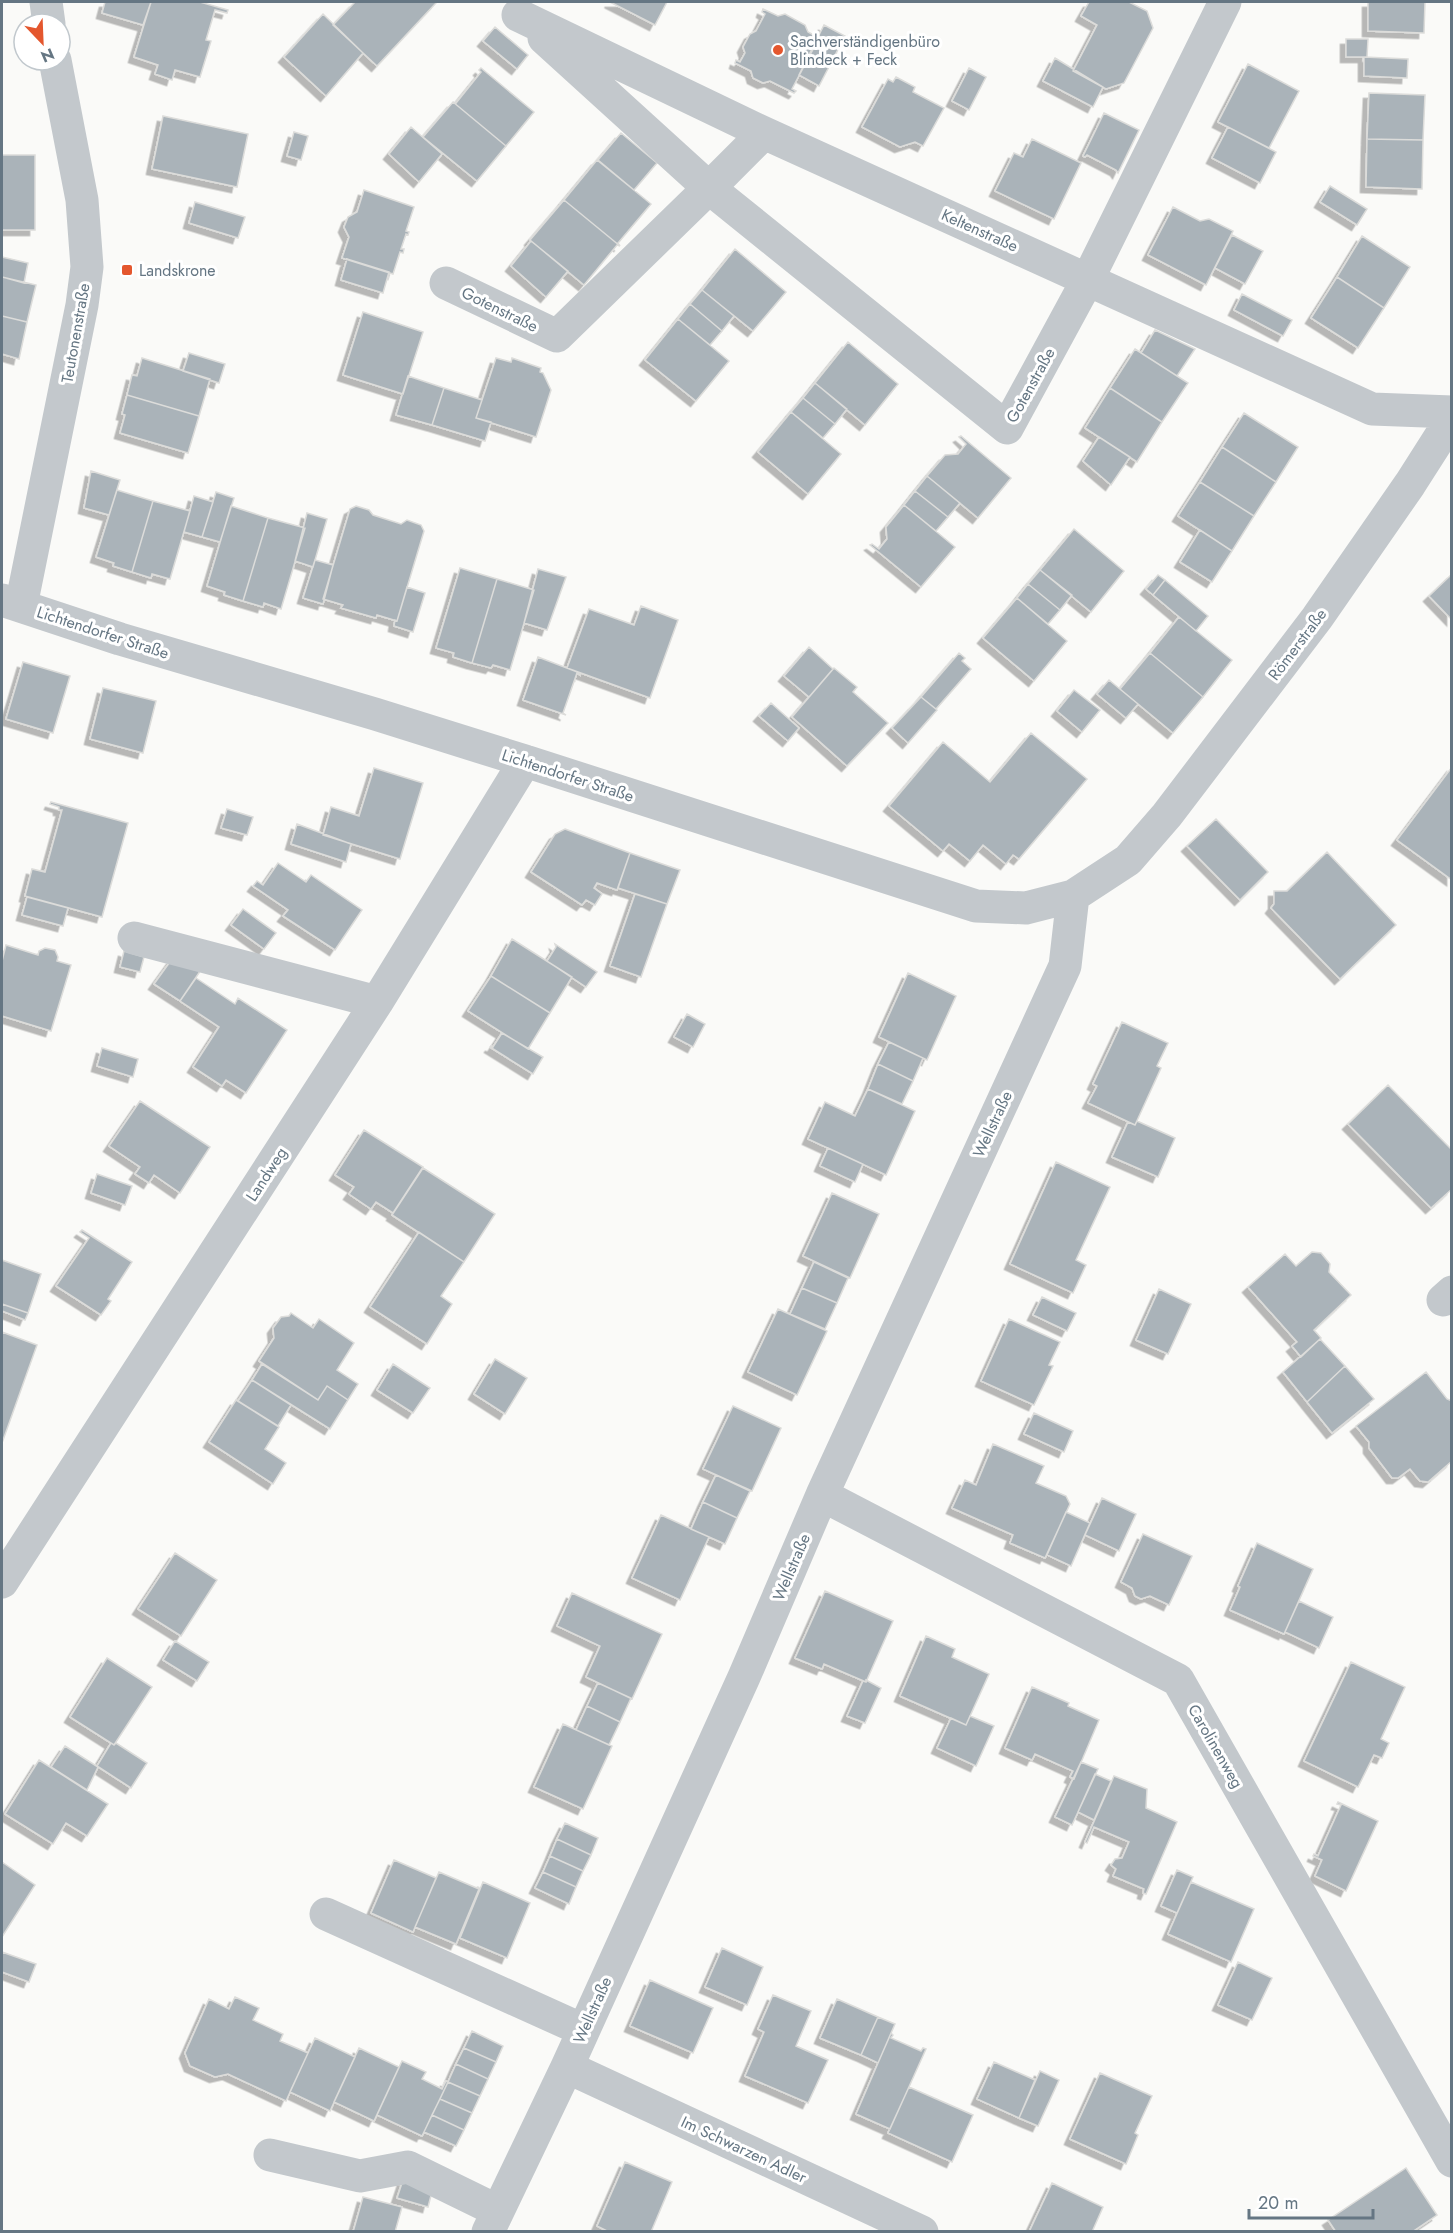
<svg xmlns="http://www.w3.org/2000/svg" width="1453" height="2233" viewBox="0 0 1453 2233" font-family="Jost,sans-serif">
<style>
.building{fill:#aab3b9;stroke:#dcdcda;stroke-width:1.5;filter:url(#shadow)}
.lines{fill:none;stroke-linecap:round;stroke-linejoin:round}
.minor{stroke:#c3c8cc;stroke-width:33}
.poi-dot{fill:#e4572e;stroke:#fff;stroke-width:2}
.labels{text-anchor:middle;stroke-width:6;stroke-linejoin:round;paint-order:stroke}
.poi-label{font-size:16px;fill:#657683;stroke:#fff;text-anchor:start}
.street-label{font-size:16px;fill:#657683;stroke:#fff}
</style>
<defs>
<filter id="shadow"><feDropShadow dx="-5.5" dy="5.5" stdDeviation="0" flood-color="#0004"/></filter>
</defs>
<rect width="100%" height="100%" fill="#fafaf8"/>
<path class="building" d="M105,2H151L143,25L102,13Z
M151,2H200L228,10L227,13L215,10L206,40L211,41L200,77L175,70L172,80L155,74L158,65L134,57Z
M355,2H434L436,3L377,66L333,25Z
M610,2H667L655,25Z
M1089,2H1129L1147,11L1153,28L1124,83L1106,89L1073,71L1097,25L1081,16Z
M1368,2H1425L1424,33L1368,31Z
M763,9L778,16L785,14L805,25L808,32L819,38L792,89L796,91L794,93L770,81L763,83L753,78L751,71L735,63L736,60L740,62L745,53L743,47L750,34L756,31L765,14L762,12Z
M323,14L363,53L326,96L284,57Z
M824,25L845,36L819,86L799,75Z
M495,27L528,55L517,69L483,41Z
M1346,39H1368L1367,57H1346Z
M1364,57L1408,59L1407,78L1364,76Z
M1055,58L1103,87L1093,107L1043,81Z
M1248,64L1299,91L1269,148L1218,122Z
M481,68L534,112L506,146L453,102L456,103L481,72L479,70Z
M969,68L986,77L969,110L952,101Z
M896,77L915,87L913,92L944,108L923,146L915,142L900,147L862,127L888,79L893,82Z
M1369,93L1425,95L1423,140L1367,139Z
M453,102L506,146L477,181L423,137Z
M1104,113L1139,130L1118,173L1116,170L1087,155L1085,157L1083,156Z
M163,116L248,134L237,187L152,169Z
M411,127L442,154L419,182L389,154Z
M1228,127L1276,152L1260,183L1212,158Z
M294,132L308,136L301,160L287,156Z
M621,133L657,163L634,190L598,160Z
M1032,139L1081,163L1054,219L995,191L1014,153L1023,157Z
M1367,139L1423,140L1422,189L1366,187Z
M2,155H35V230H2Z
M597,160L651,204L618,243L620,246L564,200Z
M1330,186L1367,209L1357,225L1320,202Z
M364,190L414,207L406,231L409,232L408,235L406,234L401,249H404L403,253L400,252L393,274L342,258L349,237L344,227L348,217L357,212Z
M564,200L620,246L617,245L584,285L530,240Z
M195,202L245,217L238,238L189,223Z
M1173,207L1200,221L1209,219L1233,231L1206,285L1148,255Z
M1232,235L1263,251L1245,284L1215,268Z
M1362,236L1410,267L1384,308L1337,277Z
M531,241L568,271L546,297L511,266Z
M735,249L786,292L753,331L702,290Z
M2,257L28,263L24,283L2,277Z
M347,259L389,272L383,293L341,280Z
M2,277L36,285L27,322L2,316Z
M1337,277L1384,308L1358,348L1311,318Z
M702,290L734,316L722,331L690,304Z
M1242,294L1292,320L1283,336L1234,310Z
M690,304L722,331L710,345L678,319Z
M363,312L423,332L403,394L343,375Z
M2,316L27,322L19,359L2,354Z
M678,319L729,361L696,401L645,360Z
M1155,330L1195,349L1177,376L1141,353Z
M848,342L898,384L865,425L815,383Z
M1135,349L1188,383L1162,422L1110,388Z
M189,353L225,364L219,383L183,371Z
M142,358L210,379L199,416L127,395L132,375L137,376Z
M496,358L511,362L512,358L541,368L540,372L543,373L551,390L536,437L476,418Z
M408,376L444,388L432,425L396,415Z
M815,383L847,409L835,424L803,398Z
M444,388L482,400L476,418L491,422L485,441L432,425Z
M1110,388L1162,422L1137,462L1085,428Z
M127,395L199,416L188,453L120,433L125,415L122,414Z
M803,398L835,424L823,438L791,412Z
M791,412L841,454L808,494L758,452Z
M1244,413L1298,447L1276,482L1222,447Z
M961,436L1011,478L978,518L927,476L945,455L958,454L966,444L959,437Z
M1099,437L1130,457L1111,485L1083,461Z
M1222,447L1276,482L1254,516L1200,482Z
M91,471L120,480L109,515L84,508Z
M927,476L960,503L948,517L915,491Z
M1200,482L1254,516L1232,551L1178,516Z
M117,490L153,501L132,572L113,566L114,563L96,557Z
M915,491L948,517L936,531L904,505Z
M216,492L234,498L220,542L202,537Z
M194,496L213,502L202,537L184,532Z
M153,501L190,511L170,579L152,574L151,578L132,572Z
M904,505L955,547L921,587L870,545L872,544L879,549L887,539L886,527Z
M231,506L268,518L243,601L224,595L225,592L207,586Z
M356,506L369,510L373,515L401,524L407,520L421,525L424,531L397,621L377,615L376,618L341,608L343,605L323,599L350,509Z
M307,513L327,519L313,567L295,561Z
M268,518L305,528L281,609L264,603L263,607L243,601Z
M1074,529L1124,571L1091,612L1040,570Z
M1200,530L1232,551L1212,582L1180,562Z
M315,560L333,565L323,604L303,598Z
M460,568L497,579L472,663L453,657L454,653L436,648Z
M538,569L566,577L547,630L524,623Z
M1040,570L1072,595L1060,610L1028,584Z
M1452,574V620L1429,596Z
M1158,575L1165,580L1153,595L1146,589Z
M497,579L534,590L510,670L493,665L491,668L472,663Z
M1165,580L1208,616L1196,631L1153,595Z
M1028,584L1060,610L1048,624L1017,598Z
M407,587L425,593L413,632L394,626L395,620L397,621Z
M1017,598L1067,641L1034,681L983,638Z
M641,606L678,620L650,698L567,668L589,609L634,625Z
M1179,617L1232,660L1203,697L1150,653Z
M809,647L833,669L809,697L784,676Z
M959,653L965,658L962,661L971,669L936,709L921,697Z
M1150,653L1203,697L1173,733L1120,689Z
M538,657L580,673V675L577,673L563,713L566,715L523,700Z
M23,662L70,676L53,733L6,719Z
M834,668L857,687L853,692L888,723L847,766L792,717Z
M1109,680L1138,704L1126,718L1097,694Z
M103,688L156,701L143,753L90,739Z
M1074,690L1100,710L1082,732L1057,711Z
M921,697L937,710L908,743L892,728Z
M771,703L799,728L788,741L759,716Z
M1031,733L1087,779L1019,859L1013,855L1006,864L983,845L970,861L949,844L943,851L889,806L943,742L990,782Z
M1452,767V880L1397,840Z
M374,768L423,783L400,859L323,835L331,807L359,816Z
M51,802L128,823L102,917L25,896L32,869L45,872L62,810H59V807L50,804Z
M227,809L253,817L247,835L221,828Z
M1216,819L1268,872L1240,900L1187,846Z
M297,824L351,844L346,862L291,844Z
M565,829L630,853L617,890L597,883L594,888L602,894L595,905L586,900L582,905L531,872L555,834Z
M1327,852L1396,925L1340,979L1271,908L1274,904V891H1287Z
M630,853L680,870L667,904L618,888Z
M278,863L306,882L311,875L362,910L335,950L283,916L288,910L253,886L257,881L263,885Z
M635,894L667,904L641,977L610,966Z
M27,897L68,908L63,926L22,915Z
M243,909L276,933L264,949L231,925Z
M512,939L572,977L550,1013L491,976Z
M555,944L597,972L586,987L547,961L556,947Z
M6,945L38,955L39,951L45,948L55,950L58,957L57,961L71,965L51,1031L2,1016V961Z
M124,951L144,957L140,972L120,967Z
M172,959L203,967L180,1001L154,984Z
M908,973L956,996L927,1060L879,1037Z
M491,976L550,1013L528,1049L468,1011Z
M196,978L235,1004L238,998L287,1030L246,1093L226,1080L222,1086L193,1067L219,1027L180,1001Z
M687,1014L705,1024L693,1047L674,1037Z
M1122,1022L1168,1043L1157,1066L1161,1068L1135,1125L1088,1103L1097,1086L1093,1084Z
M502,1033L543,1057L533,1074L490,1047L491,1046L493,1047Z
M889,1042L923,1058L913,1081L878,1064Z
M102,1048L138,1059L133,1077L97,1066Z
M878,1064L913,1081L902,1104L868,1089Z
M1388,1085L1452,1150V1189L1431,1208L1348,1124Z
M868,1089L915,1111L886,1175L808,1139L825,1102L855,1116Z
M140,1101L210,1147L180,1193L154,1175L149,1183L135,1174L140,1167L109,1146Z
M1137,1121L1175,1138L1158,1177L1112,1157L1128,1122L1135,1125Z
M364,1130L423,1167L393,1213L376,1202L371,1209L349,1194L354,1187L335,1175Z
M828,1148L863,1164L855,1182L820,1166Z
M1056,1162L1110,1187L1076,1260L1086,1265L1073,1293L1010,1264Z
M423,1168L495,1214L464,1262L392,1215Z
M97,1174L132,1186L125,1205L91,1193Z
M832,1193L879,1214L850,1278L803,1256Z
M82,1230L132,1262L108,1299L111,1301L101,1315L56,1286L89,1238L80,1232Z
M419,1232L464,1262L441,1296L452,1304L427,1344L370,1307Z
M1312,1252L1321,1253L1330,1264L1329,1272L1351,1295L1314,1330L1321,1338L1301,1357L1292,1346L1297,1342L1248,1287L1285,1254L1296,1266Z
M2,1260L41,1274L28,1313L2,1304Z
M814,1262L848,1278L837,1303L802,1288Z
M802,1288L837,1303L825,1329L790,1314Z
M1159,1289L1191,1304L1168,1354L1136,1340Z
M1042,1297L1076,1313L1067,1331L1033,1315Z
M2,1304L28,1313L25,1320L2,1311Z
M778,1309L827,1331L797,1395L748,1372Z
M291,1313L313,1328L319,1319L354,1343L337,1370L358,1384L348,1400L327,1386L318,1400L259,1361L274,1338L273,1328L281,1317L289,1316Z
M1009,1319L1060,1342L1049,1365L1053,1366L1034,1405L981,1381Z
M2,1332L37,1345L2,1443Z
M1320,1339L1345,1366L1307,1402L1283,1372Z
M495,1359L527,1378L505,1414L474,1394Z
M262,1364L318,1400L327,1386L348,1400L330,1429L252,1380Z
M393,1364L430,1388L413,1413L377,1390Z
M1345,1366L1374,1399L1332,1433L1307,1402Z
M1426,1372L1447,1399L1452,1401V1461L1428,1482L1420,1481L1410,1469L1398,1478H1392L1369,1448V1442L1356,1426Z
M252,1380L291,1405L278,1426L238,1401Z
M236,1400L279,1427L265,1449L286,1463L273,1484L209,1442Z
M733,1406L781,1428L752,1491L703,1469Z
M1034,1413L1073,1431L1064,1452L1024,1434Z
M993,1444L1044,1466L1036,1483L1066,1496L1070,1504L1045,1558L1010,1543L1013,1535L952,1508L965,1480L976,1485Z
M716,1475L750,1491L737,1518L703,1502Z
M1102,1498L1136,1514L1119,1551L1085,1535Z
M703,1502L737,1518L725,1544L691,1529Z
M1066,1512L1090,1523L1071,1566L1047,1555Z
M661,1515L709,1537L680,1600L632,1578Z
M1143,1534L1192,1556L1169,1605L1150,1596L1141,1599L1135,1596L1132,1588L1121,1582Z
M1257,1543L1313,1569L1284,1634L1230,1610L1240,1587L1238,1586Z
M175,1553L217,1580L181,1636L138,1609Z
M825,1591L893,1621L866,1682L824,1664L822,1669L795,1658Z
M572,1593L662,1634L632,1699L586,1677L600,1646L557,1626Z
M1299,1601L1333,1617L1319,1648L1285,1632Z
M926,1636L955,1649L952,1657L989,1674L966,1725L900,1696Z
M175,1641L209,1662L197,1681L163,1660Z
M107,1658L152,1687L114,1745L70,1717Z
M1351,1662L1405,1687L1381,1739L1389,1743L1382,1758L1374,1755L1358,1787L1304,1761Z
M866,1680L881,1688L865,1723L847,1716L863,1681L866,1682Z
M598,1683L631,1698L620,1722L587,1706Z
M1032,1687L1069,1703L1068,1706L1099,1720L1074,1779L1070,1777L1073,1771L1035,1754L1032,1760L1005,1748Z
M587,1706L620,1722L609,1745L576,1730Z
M970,1716L994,1726L976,1766L937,1748L951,1718L966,1725Z
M563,1724L612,1746L583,1809L534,1787Z
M111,1743L114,1745L116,1743L147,1763L131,1788L97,1766Z
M65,1746L98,1767L87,1790L51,1767Z
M39,1760L108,1804L87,1836L66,1823L53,1844L5,1814Z
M1081,1762L1098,1769L1072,1825L1055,1817Z
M1095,1774L1111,1781L1094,1820L1078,1812Z
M1114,1776L1147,1789L1146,1808L1177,1822L1146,1894L1143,1893L1144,1889L1113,1876L1116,1869L1111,1865L1115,1859L1122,1858L1129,1842L1094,1827L1087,1843L1085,1842Z
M1338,1802L1378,1821L1346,1891L1315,1876L1322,1860L1313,1856L1314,1854L1318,1856L1341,1805L1337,1804Z
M565,1823L598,1838L591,1855L557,1839Z
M557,1839L591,1855L583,1871L550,1856Z
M550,1856L583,1871L576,1887L543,1872Z
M394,1860L436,1878L413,1932L371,1913Z
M2,1862L35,1885L2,1937Z
M1177,1870L1193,1877L1177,1913L1161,1906Z
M439,1872L479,1889L456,1944L415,1927Z
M543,1872L576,1887L569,1904L535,1888Z
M483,1882L530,1903L507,1958L460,1938Z
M1191,1882L1254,1909L1231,1962L1168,1934Z
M722,1948L763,1967L747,2005L705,1987Z
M2,1952L36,1964L29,1982L2,1972Z
M1238,1962L1272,1978L1252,2020L1218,2005Z
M650,1980L713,2008L693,2053L630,2026Z
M773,1995L811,2011L796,2046L828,2060L808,2103L745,2076L764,2032L758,2029Z
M235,1997L259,2008L253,2020L283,2034L280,2041L308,2053L286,2101L228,2074L215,2077L190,2066L185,2053L209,1999L229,2009Z
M837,1999L878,2017L861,2055L820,2038Z
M878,2017L895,2024L878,2063L861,2055Z
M472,2031L503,2046L496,2062L464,2048Z
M891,2033L893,2035L891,2038L921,2051L923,2048L926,2049L890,2129L856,2114Z
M315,2038L355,2057L330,2111L290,2092Z
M359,2048L399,2067L374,2121L334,2102Z
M464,2048L496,2062L488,2079L456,2064Z
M402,2061L426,2072L422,2079L442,2089L446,2081L448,2082L422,2136L377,2115Z
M994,2062L1035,2080L1019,2118L977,2099Z
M456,2064L488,2079L480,2096L448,2082Z
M1040,2071L1059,2080L1038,2126L1019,2118Z
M1100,2073L1152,2096L1135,2133L1138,2135L1126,2164L1070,2139Z
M448,2082L480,2096L472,2113L440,2099Z
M909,2087L973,2115L952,2162L888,2133Z
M440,2099L472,2113L464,2130L432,2115Z
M432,2115L464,2130L456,2146L424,2132Z
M625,2162L672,2182L651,2232H609L597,2226Z
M1406,2168L1437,2215L1412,2232H1336L1328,2220Z
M403,2180L433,2188L428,2207L397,2198Z
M1052,2183L1103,2207L1092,2232H1029Z
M363,2197L402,2207L395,2232H353Z"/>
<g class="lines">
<path class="minor" d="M46,2L49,24
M518,15L764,133L1372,409L1452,412
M544,38L709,188L764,133
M446,283L557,336L709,188L1007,428L1088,279L1225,2
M2,600L120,639L375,714L525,761L976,906L1026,908L1073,896L1128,860L1167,815L1317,618L1410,484L1452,418
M21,606L82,305L87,267L82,200L55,60
M134,938L377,1002
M1443,1300L1452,1292
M822,1495L1178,1680L1452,2161
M2,1582L377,1002L525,761
M326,1914L583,2030
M567,2067L922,2232
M270,2155L360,2176L408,2167L498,2211
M488,2232L567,2067L744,1677L822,1495L1065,966L1073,896"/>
</g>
<g class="poi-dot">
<circle cx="778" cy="50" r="6"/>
<rect x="121" y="264" width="12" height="12" rx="3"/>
</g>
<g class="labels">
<g class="poi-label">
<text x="790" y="47">Sachverständigenbüro<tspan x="790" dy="18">Blindeck + Feck</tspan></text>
<text x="139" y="276">Landskrone</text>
</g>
<g class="street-label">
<text transform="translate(980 230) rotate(24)" y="6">Keltenstraße</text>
<text transform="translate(500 309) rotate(26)" y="6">Gotenstraße</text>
<text transform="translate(75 333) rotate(-80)" y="6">Teutonenstraße</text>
<text transform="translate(1030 385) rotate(-61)" y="6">Gotenstraße</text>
<text transform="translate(103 632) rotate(18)" y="6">Lichtendorfer Straße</text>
<text transform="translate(1297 644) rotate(-53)" y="6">Römerstraße</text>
<text transform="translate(568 775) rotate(18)" y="6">Lichtendorfer Straße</text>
<text transform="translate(992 1124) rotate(-65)" y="6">Wellstraße</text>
<text transform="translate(266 1174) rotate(-57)" y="6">Landweg</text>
<text transform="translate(791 1567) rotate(-67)" y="6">Wellstraße</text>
<text transform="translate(1216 1746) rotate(60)" y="6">Carolinenweg</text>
<text transform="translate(592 2010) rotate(-66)" y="6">Wellstraße</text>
<text transform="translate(744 2149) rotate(25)" y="6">Im Schwarzen Adler</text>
</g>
</g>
<rect width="1453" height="2233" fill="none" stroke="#657683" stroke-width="6"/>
<g transform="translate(42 42) rotate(157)"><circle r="28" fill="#ffffff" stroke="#c1c8cd" stroke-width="1.5"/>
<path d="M0-4.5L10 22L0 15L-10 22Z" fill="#e4572e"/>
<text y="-9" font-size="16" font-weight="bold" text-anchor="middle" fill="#657683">N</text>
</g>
<path d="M1249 2209v9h124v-9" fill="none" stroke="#657683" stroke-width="3"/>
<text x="1258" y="2209" font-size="18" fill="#657683" stroke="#ffffff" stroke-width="4.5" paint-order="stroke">20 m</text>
</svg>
